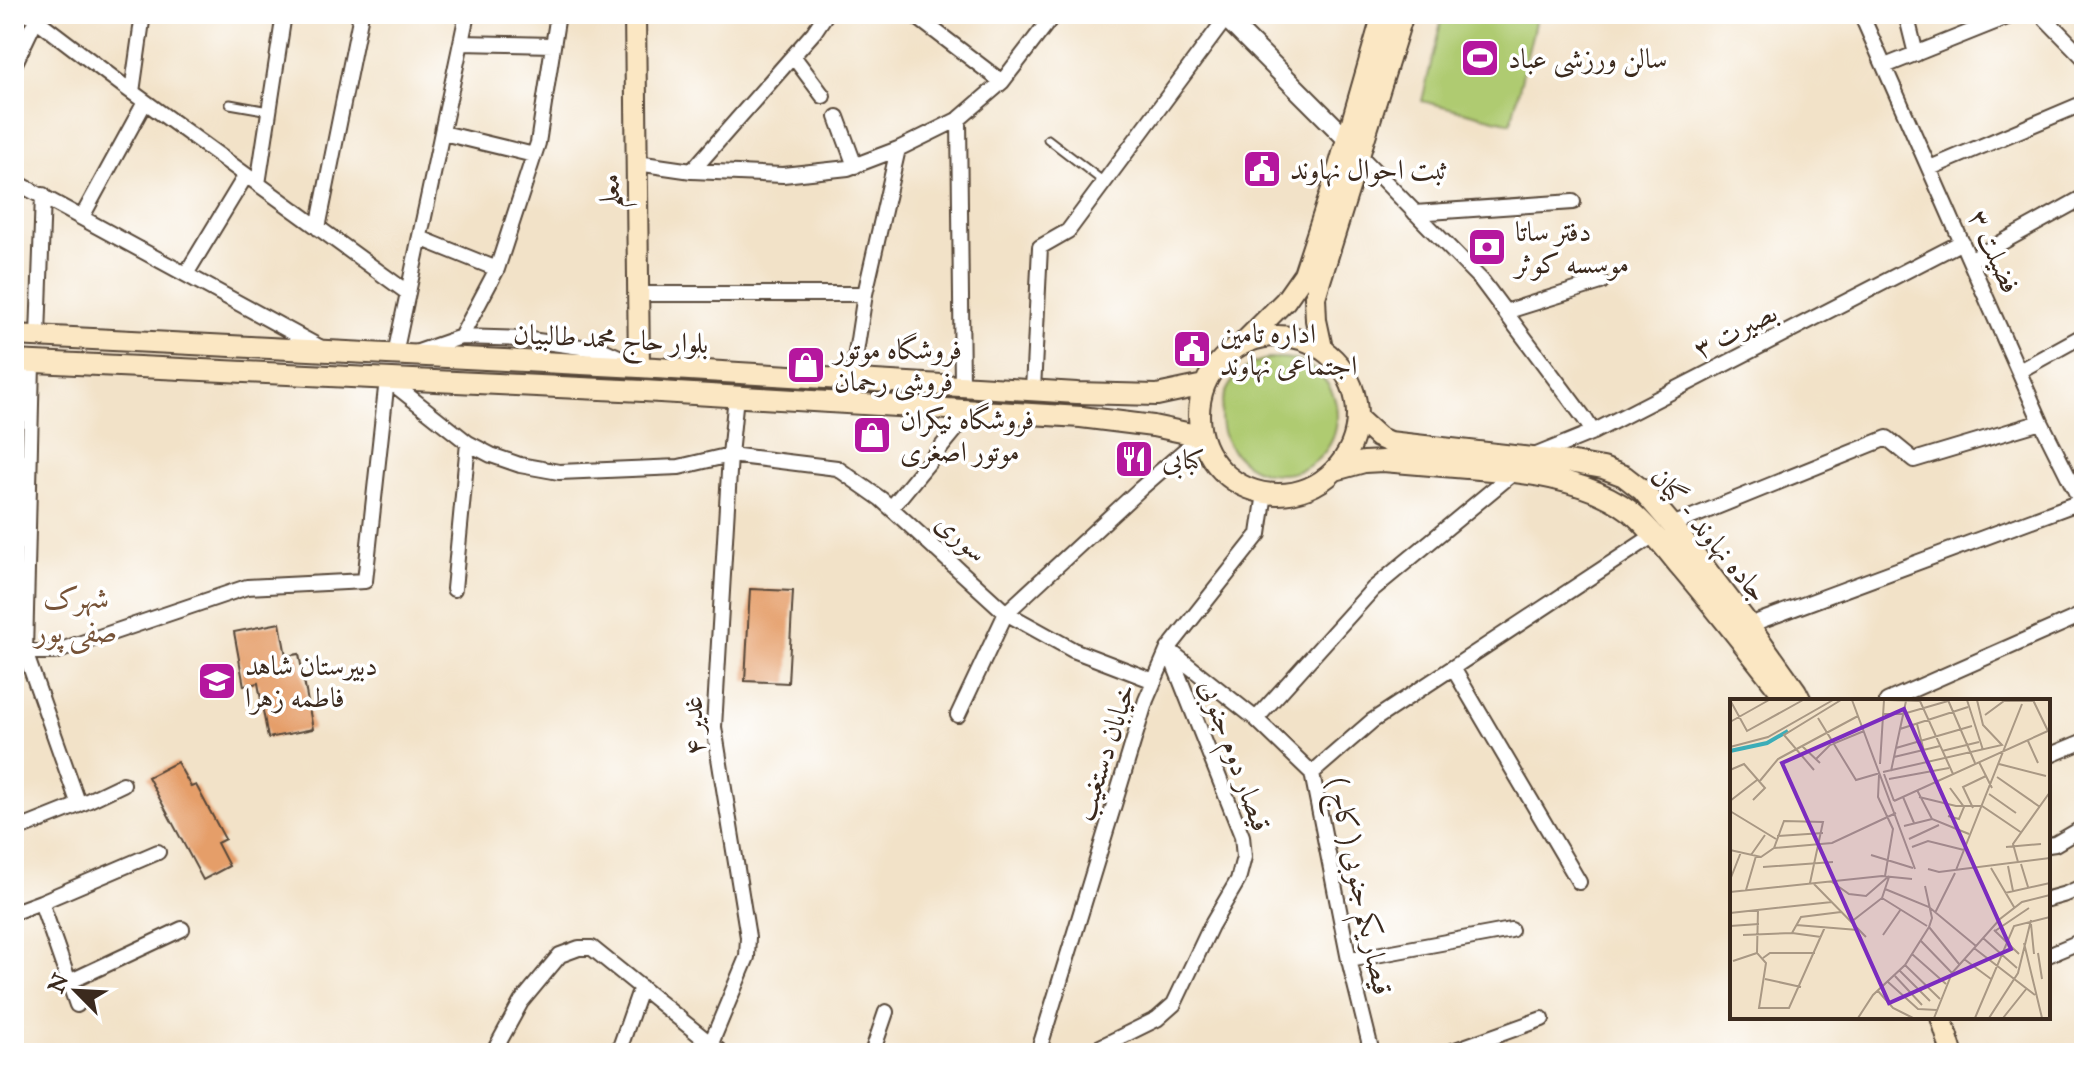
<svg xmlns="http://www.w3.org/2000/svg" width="2098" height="1067" viewBox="0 0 2098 1067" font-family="'IM FELL Great Primer',Amiri,serif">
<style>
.green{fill:#afcb71;stroke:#757a48;stroke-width:2}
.building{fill:#e59e69}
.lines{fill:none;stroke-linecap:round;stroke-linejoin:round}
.service-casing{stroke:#564638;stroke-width:11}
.minor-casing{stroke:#564638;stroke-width:18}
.tertiary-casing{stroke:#564638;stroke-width:22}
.secondary-casing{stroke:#564638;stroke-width:24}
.service{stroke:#fff;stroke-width:7}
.minor{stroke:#fff;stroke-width:14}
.tertiary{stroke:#fff;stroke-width:18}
.secondary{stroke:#fbe7c3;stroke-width:20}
.labels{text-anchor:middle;stroke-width:7;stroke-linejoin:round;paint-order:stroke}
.poi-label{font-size:28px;fill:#3b2a1e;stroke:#fff;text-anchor:start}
.street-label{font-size:28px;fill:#3b2a1e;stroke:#fff}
.neighbourhood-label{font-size:30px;fill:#765338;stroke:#fff}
.inset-river{fill:none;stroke:#3cadb8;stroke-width:4}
.inset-road{fill:none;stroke:#a99884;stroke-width:2}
.view{fill:#7b2cbf;fill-opacity:0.15;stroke:#7b2cbf;stroke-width:4}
.inset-edge{fill:none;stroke:#3b2a1e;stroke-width:4}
</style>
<rect width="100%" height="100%" fill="#fff"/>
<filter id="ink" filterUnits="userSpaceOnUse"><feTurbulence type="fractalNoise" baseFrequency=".0125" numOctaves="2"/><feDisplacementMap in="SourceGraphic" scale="16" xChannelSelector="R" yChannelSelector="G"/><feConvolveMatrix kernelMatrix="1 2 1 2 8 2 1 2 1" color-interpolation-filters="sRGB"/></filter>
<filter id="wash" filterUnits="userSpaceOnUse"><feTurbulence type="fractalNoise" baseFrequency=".006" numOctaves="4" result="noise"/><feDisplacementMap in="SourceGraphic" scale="32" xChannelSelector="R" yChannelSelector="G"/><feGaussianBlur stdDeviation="1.8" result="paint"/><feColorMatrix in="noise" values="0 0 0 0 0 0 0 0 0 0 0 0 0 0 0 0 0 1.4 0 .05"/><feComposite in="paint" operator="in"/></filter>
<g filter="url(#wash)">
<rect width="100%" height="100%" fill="#f2e2c8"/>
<path class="green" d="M1443,14H1537L1511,123L1422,101Z
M1221 416a58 58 0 1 1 116 0a58 58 0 1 1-116 0Z"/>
<g id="blocks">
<path class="building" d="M750,589L793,591L788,683L745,681Z
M280,623L286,656L299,654L313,729L268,738L258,683L244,686L234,632Z
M177,762L191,787L196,785L225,839L217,843L229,866L203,880L148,777Z"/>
</g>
</g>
<g filter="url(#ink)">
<use href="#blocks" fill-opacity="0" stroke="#564638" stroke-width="2"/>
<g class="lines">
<g class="service-casing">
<path id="service" d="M230,104L269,111
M1048,139L1104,182"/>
</g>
<g class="minor-casing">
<path id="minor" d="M29,14L125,87L408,293
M913,14L1002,82
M1861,14L2041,422L2084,508
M1906,14L1916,54
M2041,14L2084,58
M461,43L553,45
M793,56L823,96
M14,65L36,19V14
M1885,66L2015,14
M132,92L143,14
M837,117L855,166
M959,119L962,386
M443,133L534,155
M1360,156L1482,281L1585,419L1593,432
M637,163L692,171L783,175L848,168L898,149L959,119L1002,82L1054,14
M1930,168L2084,103
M692,171L814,32L826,14
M14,181L323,349
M258,184L284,14
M1415,213L1573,202
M82,217L145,102
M318,228L361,14
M420,238L497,269
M1970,260L2084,197
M186,274L246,175
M638,294H865
M1505,312L1601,282
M38,336L43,195
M461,337L497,269L538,143L558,14
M415,353L461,337L523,339L603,350L632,363
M395,354L467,14
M32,363L25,652L79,805
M2019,371L2084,335
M387,379L468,443L491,455L520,465L559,472L679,467L730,455L837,468L881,499L1006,613L1073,650L1154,681
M852,379L865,294L898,149
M1033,390L1040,247L1068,231L1226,18
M1534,456L1593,432L1962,242
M891,508L971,411
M1672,525L1887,438L1914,460L2041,422
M454,589L468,443
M1749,625L2080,502
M1169,650L1256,719L1312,773L1349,960L1372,1053
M14,652H55L247,587L365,581L387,379
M1453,668L1579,882
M1887,701L2084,614
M958,715L1006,613L1140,489L1201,436
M1256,719L1373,589L1518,469
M2048,756L2084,741
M1312,773L1372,721L1654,535
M14,831L79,805L123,784
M2048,845L2055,844L2084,827
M2048,899L2066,894L2084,886
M41,902L77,1005
M14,912L41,902L158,852
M2048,955L2084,940
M1349,960L1511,930
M69,982L182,929
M493,1053L521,1002L560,955L579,948H592L722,1053
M618,1053L641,987
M707,1053L747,957L748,937L714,727L730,455L736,396
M872,1053L886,1012
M1038,1053L1146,700L1168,649L1259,534L1265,493
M1088,1053L1157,1019L1174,1004L1211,926L1238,880L1244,857L1242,836L1168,649
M1447,1053L1542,1019"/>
</g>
<g class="tertiary-casing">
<path id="tertiary" d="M1222,14L1347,139"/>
</g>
<g class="secondary-casing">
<path id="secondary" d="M635,14L639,367
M14,335L639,367L1077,393L1157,395L1204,385
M1199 415a79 79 0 1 1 158 0a79 79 0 1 1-158 0Z
M1246,340L1285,301L1304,274L1337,174L1383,14
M1322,348L1316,320L1315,297L1403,14
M14,361L643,391L1081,417L1153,426L1201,436
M1357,418L1378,437L1389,442L1568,462L1603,468L1624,476L1642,490L1672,525L1749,625L1796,691L1801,701
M1335,470L1364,462L1383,461L1515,472C1552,477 1599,487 1630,511C1648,526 1664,546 1679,565C1716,608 1750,653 1786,698
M1941,1017L1952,1053"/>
</g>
<use href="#service" class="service"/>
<use href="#minor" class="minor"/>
<use href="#tertiary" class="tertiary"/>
<use href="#secondary" class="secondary"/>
</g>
</g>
<defs>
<g id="stadium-square" transform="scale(2)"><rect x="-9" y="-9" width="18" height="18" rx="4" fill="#b5179e" stroke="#fff"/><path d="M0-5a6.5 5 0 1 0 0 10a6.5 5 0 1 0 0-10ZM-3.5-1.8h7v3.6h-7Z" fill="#fff"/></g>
<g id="civic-square" transform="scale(2)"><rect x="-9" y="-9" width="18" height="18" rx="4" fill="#b5179e" stroke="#fff"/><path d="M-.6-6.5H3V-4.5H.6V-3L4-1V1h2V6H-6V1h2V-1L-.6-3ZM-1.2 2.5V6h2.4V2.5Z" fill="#fff"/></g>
<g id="bank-square" transform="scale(2)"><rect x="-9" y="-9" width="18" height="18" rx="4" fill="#b5179e" stroke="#fff"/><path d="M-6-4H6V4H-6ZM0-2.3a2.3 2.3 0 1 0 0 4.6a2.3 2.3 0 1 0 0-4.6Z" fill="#fff"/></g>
<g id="shop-square" transform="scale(2)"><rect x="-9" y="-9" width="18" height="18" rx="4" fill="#b5179e" stroke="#fff"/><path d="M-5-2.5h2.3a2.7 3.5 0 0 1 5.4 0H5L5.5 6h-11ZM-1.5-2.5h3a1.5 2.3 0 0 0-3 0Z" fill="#fff"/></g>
<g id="restaurant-square" transform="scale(2)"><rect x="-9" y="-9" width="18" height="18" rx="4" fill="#b5179e" stroke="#fff"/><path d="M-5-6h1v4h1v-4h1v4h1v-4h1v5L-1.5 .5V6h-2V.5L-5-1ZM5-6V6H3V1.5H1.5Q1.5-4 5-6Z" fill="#fff"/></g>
<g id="school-square" transform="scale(2)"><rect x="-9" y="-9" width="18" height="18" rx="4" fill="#b5179e" stroke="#fff"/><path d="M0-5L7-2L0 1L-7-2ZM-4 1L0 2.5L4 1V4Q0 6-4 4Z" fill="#fff"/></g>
</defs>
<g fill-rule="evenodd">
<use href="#stadium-square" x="1480" y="58"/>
<use href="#civic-square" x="1262" y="169"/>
<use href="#bank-square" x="1487" y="247"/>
<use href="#civic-square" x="1192" y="349"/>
<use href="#shop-square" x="806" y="365"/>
<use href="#shop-square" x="872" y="435"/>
<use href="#restaurant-square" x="1134" y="459"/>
<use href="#school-square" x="217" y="681"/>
</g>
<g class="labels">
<g class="poi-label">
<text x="1508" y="68">سالن ورزشی عباد</text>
<text x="1290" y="179">ثبت احوال نهاوند</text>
<text x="1515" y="241">دفتر ساتا<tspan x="1515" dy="32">موسسه کوثر</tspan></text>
<text x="1220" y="343">اداره تامین<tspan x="1220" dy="32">اجتماعی نهاوند</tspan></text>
<text x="834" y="359">فروشگاه موتور<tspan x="834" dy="32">فروشی رحمان</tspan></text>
<text x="900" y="429">فروشگاه نیکران<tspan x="900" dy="32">موتور اصغری</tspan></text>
<text x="1162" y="469">کبابی</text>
<text x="245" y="675">دبیرستان شاهد<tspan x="245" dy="32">فاطمه زهرا</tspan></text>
</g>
<g class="street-label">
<text transform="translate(609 191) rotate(-91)" y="10">معلم</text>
<text transform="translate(1995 251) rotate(66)" y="10">فضیلت ۳</text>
<text transform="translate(1735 330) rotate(-27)" y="10">بصیرت ۳</text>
<text transform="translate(611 338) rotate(3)" y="10">بلوار حاج محمد طالبیان</text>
<text transform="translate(1710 534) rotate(50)" y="10">جاده نهاوند - گیان</text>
<text transform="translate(962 537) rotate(42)" y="10">سوری</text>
<text transform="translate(693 726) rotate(-93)" y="10">غدیر ۴</text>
<text transform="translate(1104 752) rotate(-72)" y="10">خیابان دستغیب</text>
<text transform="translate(1236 755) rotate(70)" y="10">قیصار دوم جنوبی</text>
<text transform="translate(1361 886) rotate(78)" y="10">قیصار یکم جنوبی ( کاج )</text>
</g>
<g class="neighbourhood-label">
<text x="76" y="608">شهرک<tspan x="76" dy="34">صفی پور</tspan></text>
</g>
</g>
<g transform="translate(1730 699)">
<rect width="320" height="320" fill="#f2e2c8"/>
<path class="inset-river" d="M0,52L37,44L58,32"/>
<path class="inset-road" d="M0,1L17,32L73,1M122,1L185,170M157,1L190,2L223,75M218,1L245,64M237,1L253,51M303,1L318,32M154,15H173L218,2M255,16L274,2H303M88,19L126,81L150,74M0,23L39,1M187,25L197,64M170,30L238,8M298,42L308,64M72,47L90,64M0,48L38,38L103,1M166,49L242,27M212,52L249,43M164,58L210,47M86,60L100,46L134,32M249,63L262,89M150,65L154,1M269,65L316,77M0,71L14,65L35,89L23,101M84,71L54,36L111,1M161,72L176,2M153,73L272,46L253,26L247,1M154,75L164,102M149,76L148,98L163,130L155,177M267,78L310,108M159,80L219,69M29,83L48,60L128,17M187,91L202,120L239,135M259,95L286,114M173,98L184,124M189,98L226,107H252L292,134M0,102L27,81M164,102L320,31M243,109L233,88L256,77M0,112L46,140M218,117L229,120L234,108L220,89M174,127L202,120M47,137L93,134M179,140L209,126M182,148L198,142L234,151M276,148L311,145M44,149L54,122L93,123L80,184M0,151L31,158L44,149L102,144L166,114M21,156L35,136M141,156L183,169M288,163L283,145L320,93M291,165L298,188M278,167L283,192M33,168L103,163M261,169L284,208M198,170L209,173L320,159M226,171L292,5M0,181L11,153M102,183L119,195L136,197L159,177M84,185L136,238M155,190L199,208L246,247M16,191L26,157M0,193L152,177L182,180M275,194L320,184M152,199L197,227M28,211L27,254L36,264L29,309H59L95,228M0,214L102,203M205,214L225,174M121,223L152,199L159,178M301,225L304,255M66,226L128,231M0,227L29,225M199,228L229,265M264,231L289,255M265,232L299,209M62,234L91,238M13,236L62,234L71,218L111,213M153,236L171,210M253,239L287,269M191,242L222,274M294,244L312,319M244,249L305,296M308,254L312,280M182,255L216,285M33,259L40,254H85M234,260L261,280M3,262L27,254M175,266L210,300M170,272L200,302M165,277L192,306M35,280L71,288M158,283L188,310L207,311M148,292L163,309L183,319M128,319L143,296L175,266L199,228L202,219L195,187M204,319L222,274L270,220L292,203L320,196M245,319L284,227L320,218M259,319L288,274L301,221M273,319L297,289"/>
<path class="view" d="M174,10L281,250L159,304L52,64Z"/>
<rect width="320" height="320" class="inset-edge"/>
</g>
<rect width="2098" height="1067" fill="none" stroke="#fff" stroke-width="48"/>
<g transform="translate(76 991) rotate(294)" stroke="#ffffff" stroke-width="6" paint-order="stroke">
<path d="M0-6L14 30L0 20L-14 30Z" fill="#3b2a1e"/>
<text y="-12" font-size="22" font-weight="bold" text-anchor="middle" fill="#3b2a1e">N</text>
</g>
</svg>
